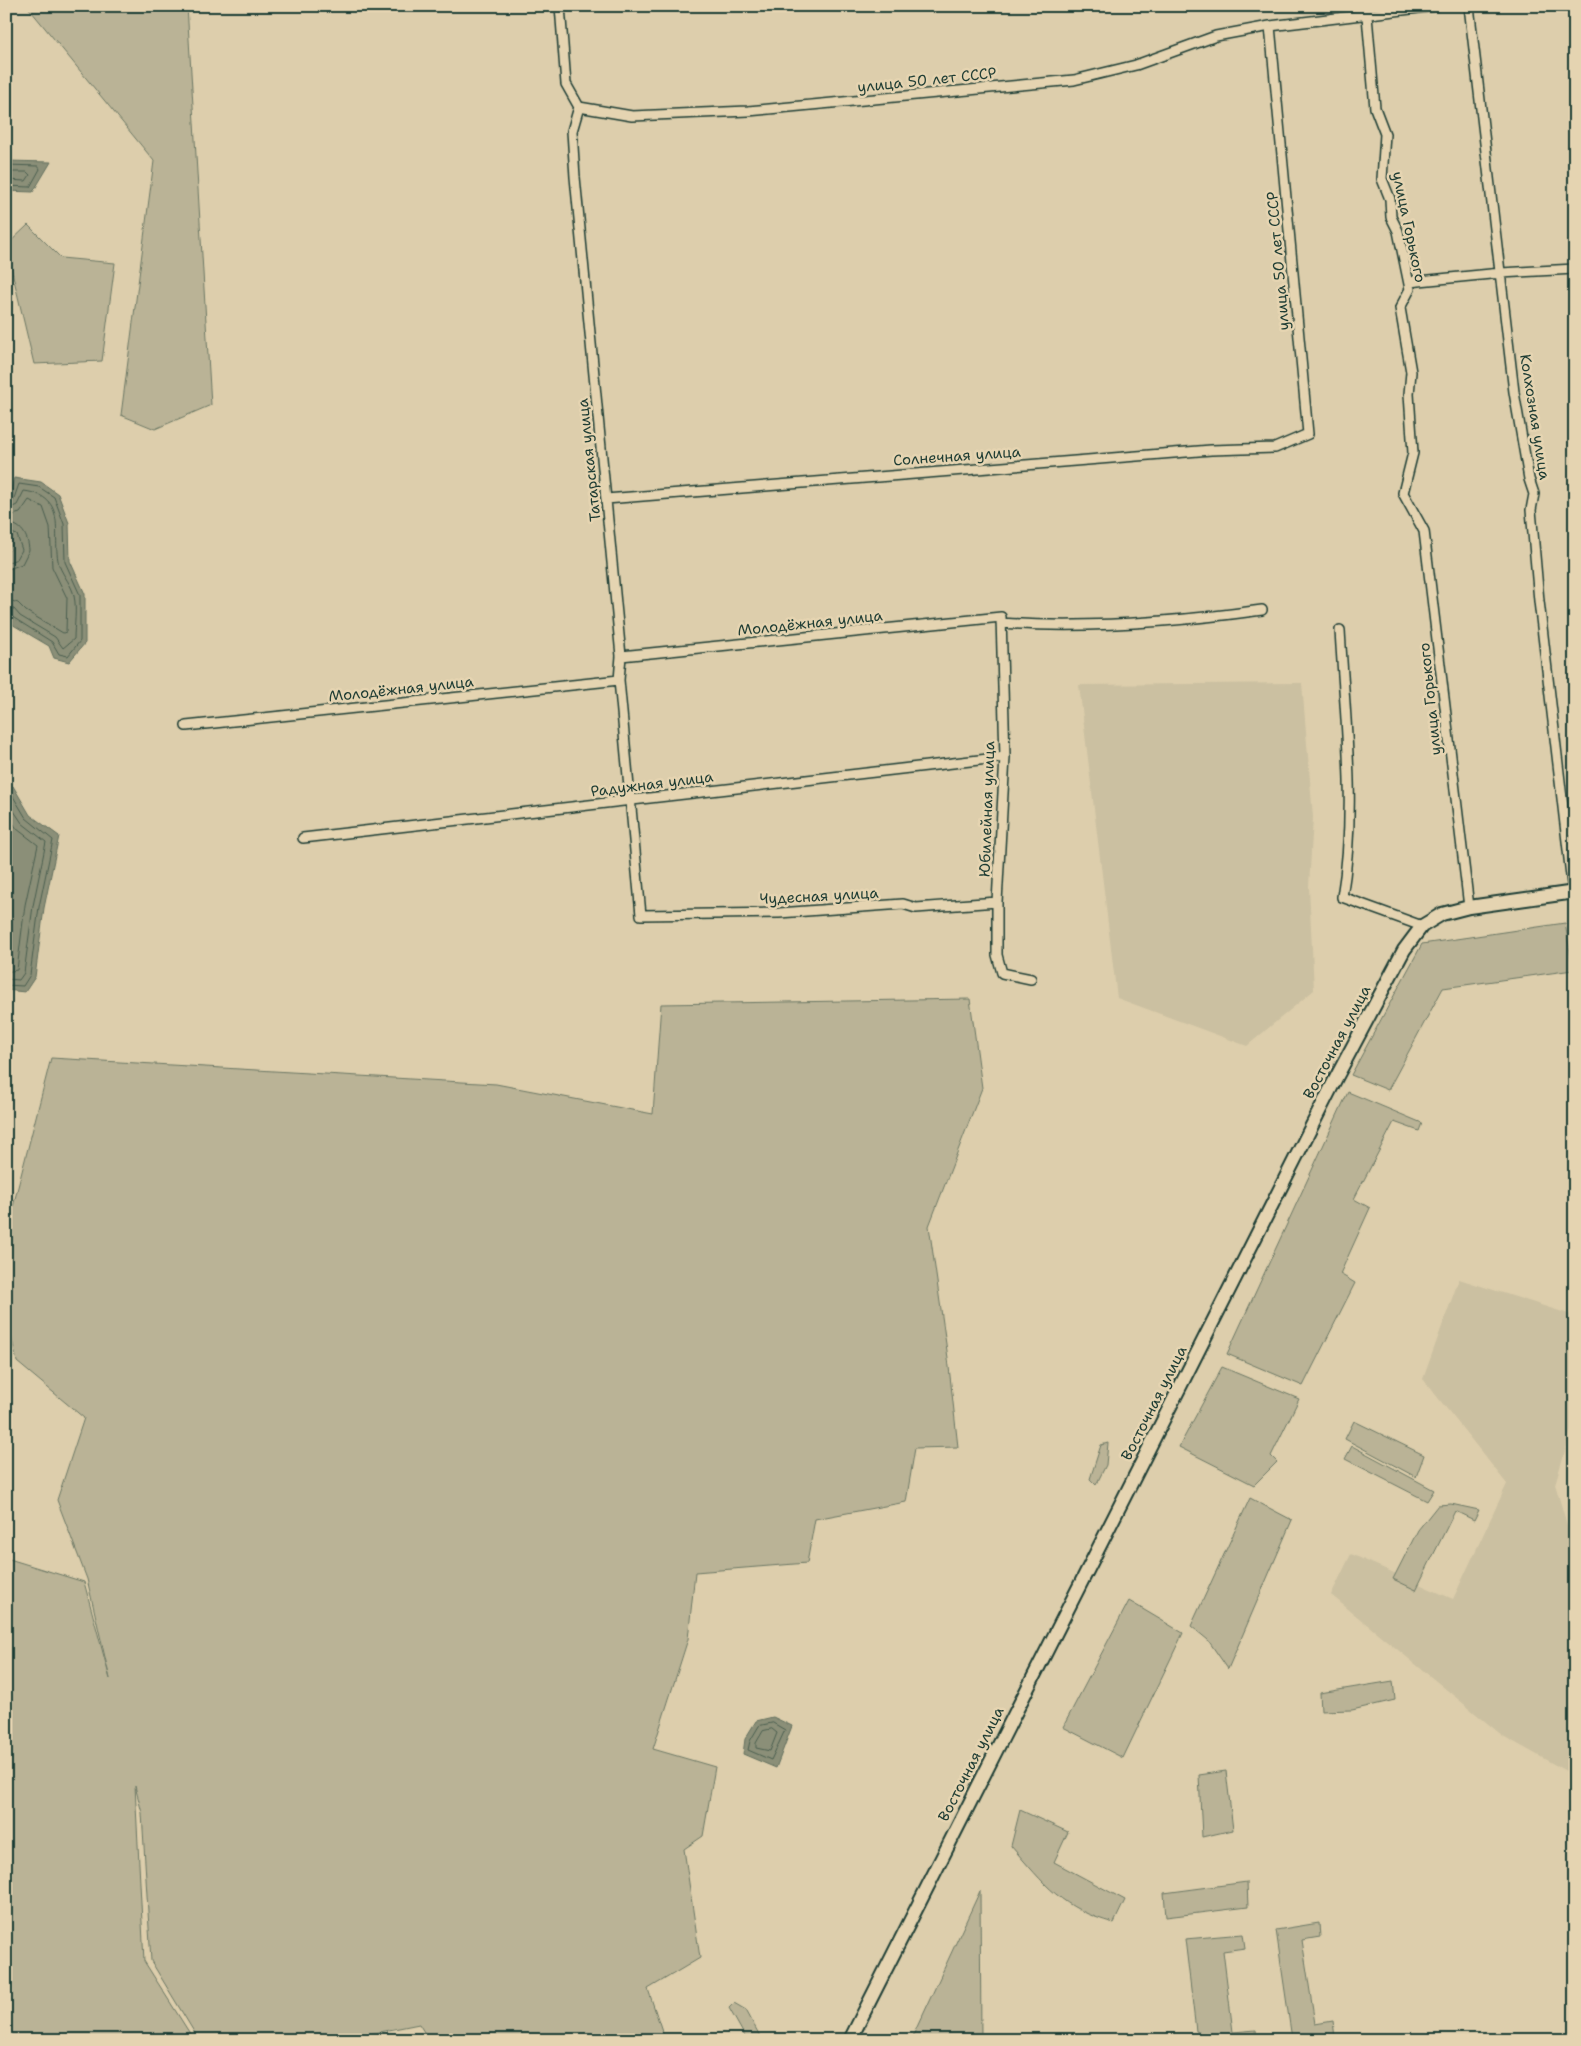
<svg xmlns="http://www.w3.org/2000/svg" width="1581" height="2046" viewBox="0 0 1581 2046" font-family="'Shantell Sans',sans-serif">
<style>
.built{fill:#cbc0a1}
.green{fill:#bab396;stroke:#6c7865}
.water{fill:#8b8f78;stroke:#606e5d}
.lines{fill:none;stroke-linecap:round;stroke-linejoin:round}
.shore{stroke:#4a5e4f;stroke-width:1}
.minor-casing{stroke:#1f3d34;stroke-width:12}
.secondary-casing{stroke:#1f3d34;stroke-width:16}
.minor{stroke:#e5d4b1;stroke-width:9}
.secondary{stroke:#e5d4b1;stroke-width:12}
.labels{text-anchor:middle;stroke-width:5;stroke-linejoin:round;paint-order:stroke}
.street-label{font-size:15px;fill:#1f3d34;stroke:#e5d4b1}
</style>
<rect width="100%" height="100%" fill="#ddceac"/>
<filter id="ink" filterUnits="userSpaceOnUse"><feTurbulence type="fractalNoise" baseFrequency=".02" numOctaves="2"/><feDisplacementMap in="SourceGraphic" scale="10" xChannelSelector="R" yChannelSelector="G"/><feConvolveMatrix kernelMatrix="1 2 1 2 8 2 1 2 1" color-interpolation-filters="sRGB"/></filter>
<g filter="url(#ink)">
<path class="built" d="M1302,683L1313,817L1309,887L1314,990L1247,1046L1117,998L1079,685Z
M1459,1279L1575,1316V1418L1555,1484L1575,1552V1776L1503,1736L1331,1595L1351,1554L1453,1599L1507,1484L1423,1379Z"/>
<path class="green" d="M27,6H187L211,405L155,429L121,415L154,161Z
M28,225L61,258L115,263L102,361L34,364L6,246Z
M1565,923L1573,970L1443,988L1388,1090L1351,1075L1422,944Z
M970,999L982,1088L929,1226L948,1358L958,1447L915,1448L906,1502L815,1519L807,1563L695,1572L688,1639L653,1749L715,1767L703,1836L684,1849L700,1958L648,1989L665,2040H429L419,2024L339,2040H199L151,1961L142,1813L135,1786L144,1961L194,2040H6V1558L84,1582L110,1679L87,1579L57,1500L84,1418L17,1362L6,1313V1234L51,1058L496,1084L653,1114L661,1004Z
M1348,1092L1422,1123L1419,1131L1394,1122L1354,1199L1370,1208L1340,1274L1355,1283L1303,1386L1227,1354Z
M1222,1367L1299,1399L1271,1456L1277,1462L1254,1485L1179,1447Z
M1354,1421L1424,1455L1416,1477L1345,1439Z
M1108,1443L1106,1465L1096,1485L1090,1479L1101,1445Z
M1352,1446L1434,1490L1427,1501L1345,1459Z
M1250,1498L1292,1520L1228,1669L1208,1640L1191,1626Z
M1451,1504L1479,1510L1474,1520L1455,1511L1416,1590L1393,1579L1418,1530L1438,1505Z
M1129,1601L1183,1633L1123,1758L1063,1727Z
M1393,1681L1395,1700L1352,1710L1321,1711L1320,1693Z
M1226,1771L1233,1830L1202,1837L1199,1775Z
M1020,1810L1068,1832L1054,1862L1125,1900L1114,1923C1062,1909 1045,1885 1011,1846Z
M1247,1882L1248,1907L1166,1917L1164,1893Z
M980,1891L981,2040H911Z
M1319,1923L1320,1937L1302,1940L1315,2024L1333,2021L1335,2038L1297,2040L1292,2039L1276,1930Z
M1243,1934L1245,1948L1223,1951L1233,2032L1256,2030L1257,2040H1218L1196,2031L1185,1939Z
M734,2003L746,2010L762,2040H747L729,2008Z"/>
<path class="water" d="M6,161L51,162L33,192L6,191Z
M14,478L41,482L58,494L69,523L70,561L85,594V643L69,662L54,658L49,646L10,623L6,609V553L10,550C4,524 7,504 14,478Z
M13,786L30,815L59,836L44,908L35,977L25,992L6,990V788Z
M773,1717L792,1726L776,1768L743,1754L745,1739L756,1721Z"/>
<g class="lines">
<path class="shore" d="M6,165L38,166L40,169L30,187L6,186
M6,172H27L30,175L26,181L6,180
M6,503L13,501L19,484L39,487L54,497L64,524L65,562L80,595V641L68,656L59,654L52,642L6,613
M6,510L17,505L24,491C70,497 51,535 59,565C63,576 72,585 74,596C77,609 74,626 74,639L63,648L55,637L20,616L14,609L6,607
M6,517L20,513L29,500L43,507L50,527L52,567L67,598L66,632L63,633L26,611L18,603L6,599
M6,523C22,524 28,536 29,550L22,564L6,570
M6,531L17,535L22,550L17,559L6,563
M6,792L11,793L26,818L53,840L39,907L30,975L23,986L6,985
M6,799L22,823L46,842L33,906L24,973L19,980L6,979
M6,812L17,829L38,845L25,905L17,970L6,972
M773,1723L785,1730L771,1760L748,1750L750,1741L759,1726Z
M772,1729L777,1733L770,1751L756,1748V1743L763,1731Z"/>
<g class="minor-casing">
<path id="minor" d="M560,6L566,84L579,107L572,131L575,177L621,656L619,680L641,915L779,913L903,904L916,908L997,902
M1363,6L1367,16L1375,108L1385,134L1382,179L1390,199L1391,217L1398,231L1410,289L1400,308L1411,372L1409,394L1413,453L1403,493L1424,531L1469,907
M1469,6L1514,392L1529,479L1534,494L1531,510L1539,601L1573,893
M579,107L632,116L748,111L1074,80L1136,65L1216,36L1270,26L1436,6
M1409,282L1501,273L1575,269
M606,499L1211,450L1275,448L1308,434L1270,26
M1001,623C1087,629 1176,622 1262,610
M1340,630C1345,718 1357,810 1342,897L1422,926
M621,656L1001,617L1005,757L997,902V955L1002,973L1031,979
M186,726L619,680
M303,838L1005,757"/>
</g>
<g class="secondary-casing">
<path id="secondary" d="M850,2040L1336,1078L1404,950L1422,926L1442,914L1469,907L1575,892"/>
</g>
<use href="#minor" class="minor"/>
<use href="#secondary" class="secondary"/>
</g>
</g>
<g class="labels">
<g class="street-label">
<text transform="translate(927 80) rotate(-6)" y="5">улица 50 лет СССР</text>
<text transform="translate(1409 227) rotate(78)" y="5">улица Горького</text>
<text transform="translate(1278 261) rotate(-95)" y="5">улица 50 лет СССР</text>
<text transform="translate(1535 417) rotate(81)" y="5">Колхозная улица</text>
<text transform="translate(957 456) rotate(-4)" y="5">Солнечная улица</text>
<text transform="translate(589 460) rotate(-96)" y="5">Татарская улица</text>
<text transform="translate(810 623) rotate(-6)" y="5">Молодёжная улица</text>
<text transform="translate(401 689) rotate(-6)" y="5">Молодёжная улица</text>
<text transform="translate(1430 699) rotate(-96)" y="5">улица Горького</text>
<text transform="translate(652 784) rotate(-7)" y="5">Радужная улица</text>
<text transform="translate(987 809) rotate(-88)" y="5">Юбилейная улица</text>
<text transform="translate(819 896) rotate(-3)" y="5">Чудесная улица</text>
<text transform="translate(1337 1042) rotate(-62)" y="5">Восточная улица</text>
<text transform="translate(1154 1403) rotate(-63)" y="5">Восточная улица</text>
<text transform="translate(971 1764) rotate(-63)" y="5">Восточная улица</text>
</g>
</g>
<rect width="1581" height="2046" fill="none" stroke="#e5d4b1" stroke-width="25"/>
<rect x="12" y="12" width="1556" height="2021" fill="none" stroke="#1f3d34" stroke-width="2" filter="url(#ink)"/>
</svg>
